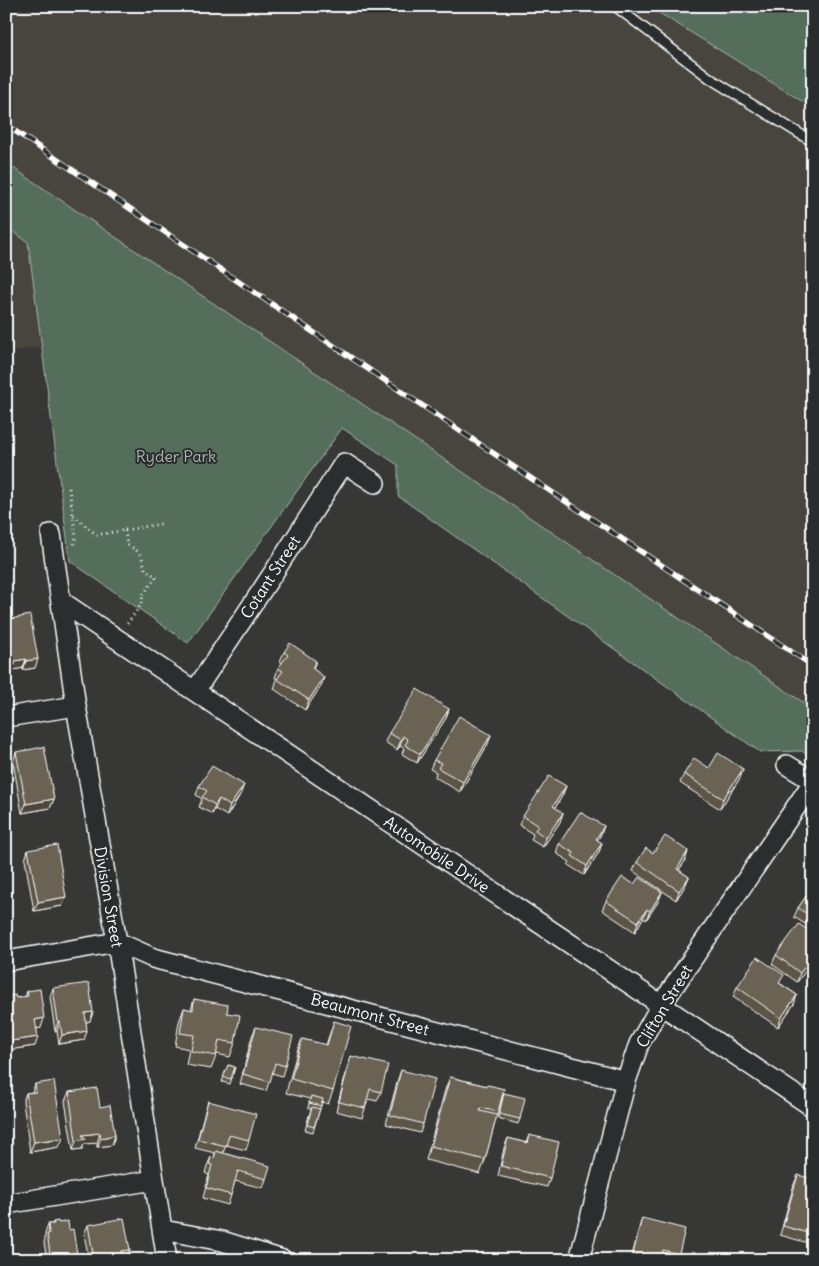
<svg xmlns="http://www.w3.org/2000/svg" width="819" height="1266" viewBox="0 0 819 1266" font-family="Delius,sans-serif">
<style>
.built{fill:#47453e}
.green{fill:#556e5c;stroke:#aab6ae}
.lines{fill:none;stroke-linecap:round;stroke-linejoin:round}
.lane-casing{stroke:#fff;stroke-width:12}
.street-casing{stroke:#fff;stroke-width:22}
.path{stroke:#fff;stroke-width:3;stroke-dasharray:1 4;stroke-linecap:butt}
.lane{stroke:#2a2d2e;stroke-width:9}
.street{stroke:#2a2d2e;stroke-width:19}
.rail-casing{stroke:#fff;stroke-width:5.5}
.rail{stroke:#2a2d2e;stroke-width:4;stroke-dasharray:11;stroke-linecap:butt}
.wall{fill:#5c5547;stroke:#fff}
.shaded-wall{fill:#4b453a;stroke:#fff}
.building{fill:#6b6353;stroke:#fff}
.labels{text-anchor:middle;stroke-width:4;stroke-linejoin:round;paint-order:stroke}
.park-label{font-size:16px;fill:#aab6ae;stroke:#2a2d2e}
.street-label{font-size:16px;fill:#fff;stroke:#2a2d2e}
</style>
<rect width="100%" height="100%" fill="#373835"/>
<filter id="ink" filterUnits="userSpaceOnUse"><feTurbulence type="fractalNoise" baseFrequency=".02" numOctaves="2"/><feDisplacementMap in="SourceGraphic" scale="10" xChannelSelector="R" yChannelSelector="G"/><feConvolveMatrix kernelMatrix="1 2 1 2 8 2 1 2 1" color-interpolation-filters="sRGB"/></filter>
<g filter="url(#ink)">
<path class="built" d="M6,6H648L813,108V709L6,163Z
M6,227L28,242L42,347L6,352Z"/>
<path class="green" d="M648,6H813V108Z
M6,163L813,709V760L802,751L760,752L398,496V465L342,428L188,643L70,561L28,242L6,227Z"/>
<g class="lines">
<g class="lane-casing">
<path id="lane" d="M615,6L711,79L813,142"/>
</g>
<g class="street-casing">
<path id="street" d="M51,534L76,706L117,942L154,1180L167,1260
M62,602L813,1107
M195,691L272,575L344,463L375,483
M6,717L76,706
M787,765L813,781
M6,961L117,942L153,958L626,1081
M6,1204L154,1180
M163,1230L222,1241L283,1260
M579,1260L626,1081L639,1044L661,1005L813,782"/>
</g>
<path class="path" d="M69,488L73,515
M125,530L161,524
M74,544L76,537L73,515L97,535L125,530L127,545C140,551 142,555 145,569L156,577L142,596L143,602L127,624
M156,577L160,580"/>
<use href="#lane" class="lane"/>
<use href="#street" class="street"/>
<g class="rail-casing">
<path id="rail" d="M6,125L472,439L813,666"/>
</g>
<use href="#rail" class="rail"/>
</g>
<path class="wall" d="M6,620L35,668L23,670V668L14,670L12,674Z
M284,652L316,661L313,669L324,677L321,686L305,710L274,689L277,679L275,678L278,668L282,663L280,661Z
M449,709L446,718L417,763L402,754L404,748L400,746L397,750L385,742L389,733Z
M488,744L460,792L435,777L436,772L430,769L434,760Z
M16,752L54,799L50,808L22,813L13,762Z
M709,768L743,769L740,778L720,809L680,783L684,774Z
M199,786L240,795L227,816L215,809L212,814L199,807L202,799L196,795Z
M566,786L562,796L555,808L560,822L543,847L531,840L533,834L519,825L523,816Z
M604,826L600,836L597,840L602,843L599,852L584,875L568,865L570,862L556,853L559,844Z
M28,850L66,897L62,906L34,911L25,860Z
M688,851L685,861L679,870L689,877L685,886L676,900L633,871L637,862L653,853Z
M634,884L662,892L658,902L646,920L643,918L635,932L602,910L606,901Z
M813,886V929L794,917L798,908Z
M776,955L813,961L797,982L772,964Z
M781,984L797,995L794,1004L778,1027L733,997L737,987Z
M53,988L93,1012L90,1021L86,1022L84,1040L59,1044L57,1031H55L50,997Z
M27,991L41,1028H37L35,1046L8,1050L6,1038V997L16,998L25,997Z
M194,999L227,1013L235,1043L230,1057L217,1054L211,1069L186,1065L189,1049L175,1046L179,1022L184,1008L191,1010Z
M334,1021L333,1091L328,1104L322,1102L313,1132L305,1130L311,1109L308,1108L310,1099L286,1093L297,1052L302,1039L326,1045Z
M256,1027L285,1066L282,1076L272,1073L266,1091L240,1084L252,1036Z
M351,1056L381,1092L377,1101L368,1099L362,1118L336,1111L348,1065Z
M228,1065L235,1067L230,1084L222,1082Z
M401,1070L423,1124L420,1133L386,1124L398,1079Z
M450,1077L487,1086L504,1089L485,1160L480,1174L426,1160L445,1090Z
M35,1084L59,1147L30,1152L23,1102L26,1093L32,1092Z
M69,1092L100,1107L115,1135L112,1145L97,1147V1143L84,1144L82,1149L73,1150L65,1101Z
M504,1093L520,1119L518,1124L498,1118Z
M208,1101L249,1140L246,1150L226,1145L223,1153L266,1179L263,1188L235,1181L228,1205L203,1198L209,1175L205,1173L207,1166L211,1157L214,1158L215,1153L195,1148L205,1111Z
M529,1135L550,1178L547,1187L498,1176L504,1148L508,1138L526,1143Z
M798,1175L811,1234L808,1243L780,1235L794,1184Z
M642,1218L679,1254L677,1260H631L639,1228Z
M53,1222L59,1223L69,1230L78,1260H47L44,1243L45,1239V1234L48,1224H53Z
M88,1225L130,1250L126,1259L122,1260H89L84,1234Z"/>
<path class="shaded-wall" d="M26,659L23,668L14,670L12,674L6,675V666L15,661Z
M38,659L35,668L23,670L26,661Z
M324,677L321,686L305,710L309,700Z
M449,709L446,718L417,763L420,754Z
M491,735L488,744L460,792L463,782Z
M403,736L400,746L397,750L401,740Z
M743,769L740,778L720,809L723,799Z
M244,785L240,795L227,816L230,806Z
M566,786L562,796L550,816L553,806Z
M54,799L50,808L22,813L26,804Z
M219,799L215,809L212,814L215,805Z
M563,813L560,822L543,847L546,838Z
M604,826L600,836L592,848L596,839Z
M602,843L599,852L584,875L587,866Z
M688,851L685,861L673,878L677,869Z
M689,877L685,886L676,900L679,891Z
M662,892L658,902L646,920L650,911Z
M66,897L62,906L34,911L38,902Z
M647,909L643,918L635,932L638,922Z
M813,956V961L797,982L800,973Z
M797,995L794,1004L778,1027L781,1018Z
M93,1012L90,1021L81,1023L85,1013Z
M44,1018L41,1028L32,1029L35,1020Z
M58,1022H60L57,1031H55Z
M87,1031L84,1040L59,1044L62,1035Z
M38,1037L35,1046L8,1050L11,1041Z
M100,1133L97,1143L84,1144L82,1149L73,1150L76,1141L82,1135Z
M115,1135L112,1145L97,1147L101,1138Z
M63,1138L59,1147L30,1152L34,1142Z
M6,1155H12L9,1164H6Z
M130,1250L126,1259L122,1260L121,1251Z"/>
<path class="building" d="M30,615L38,659L26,661V659L15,661V665L6,666V620Z
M290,643L316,661L312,668L324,677L309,700L277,679L283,671L278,668L288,655L284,652Z
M417,689L449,709L420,754L405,745L408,740L403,736L401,740L389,733Z
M459,716L491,735L463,782L438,768L441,763L434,760Z
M44,747L54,799L26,804L16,752Z
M718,753L743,769L723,799L684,774L694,758L709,768Z
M212,766L244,785L230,806L219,799L215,805L202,797L207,791L199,786Z
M549,776L566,786L553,806L563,813L546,838L535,830L538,826L523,816Z
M580,812L604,826L596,839L602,843L587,866L572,856L574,853L559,844Z
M665,836L688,851L677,869L689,877L679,891L637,862L646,848L653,853Z
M57,845L66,897L38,902L28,850Z
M622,877L634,884L639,877L662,892L650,911L647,909L638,922L606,901Z
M813,886V918L798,908Z
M799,924L813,934V956L800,973L776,955Z
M757,957L784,975L779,983L797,995L781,1018L737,987Z
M89,983L93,1012L85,1013L87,1031L62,1035L60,1022H58L53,988Z
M40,989L44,1018L35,1020L38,1037L11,1041L6,1007V997L15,995L16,998L28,996L27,991Z
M194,999L228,1005L227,1013L240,1015L235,1043L219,1040L216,1056L191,1051L194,1035L180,1033L184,1008L193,1010Z
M334,1021L351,1026L333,1091L291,1079L302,1039L327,1045Z
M256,1027L293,1036L285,1066L275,1063L270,1082L243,1074Z
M351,1056L388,1065L381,1092L370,1089L365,1108L339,1102Z
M228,1065L235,1067L231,1079L223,1077Z
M401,1070L435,1079L423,1124L390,1115Z
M450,1077L487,1086L488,1085L504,1089L498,1112L481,1108L480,1111L497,1115L485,1160L431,1146Z
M54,1081L63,1138L34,1142L26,1093L36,1092L35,1084Z
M97,1088L100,1107L110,1105L115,1135L101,1138L100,1133L82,1135L86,1139L76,1141L69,1092Z
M504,1093L525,1098L520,1119L499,1114Z
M311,1096L323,1099L321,1106L309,1103Z
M208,1101L256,1114L249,1140L229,1135L226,1146L198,1139Z
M312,1107L320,1109L314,1127L307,1125Z
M6,1112L12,1155H6Z
M529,1135L559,1142L550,1178L501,1166L508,1138L527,1143Z
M216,1151L270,1166L266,1179L238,1171L231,1195L206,1188L212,1165L209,1164L211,1157L214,1158Z
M798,1175L813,1179V1227L811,1234L783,1226Z
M124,1218L130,1250L121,1251L122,1260H94L88,1225Z
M642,1218L685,1229L679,1254L663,1250L661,1260H657L633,1254Z
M58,1221L59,1223L68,1221L69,1230L73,1229L78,1260H51L47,1234H49L48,1224H54L53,1222Z"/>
</g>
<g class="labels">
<g class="park-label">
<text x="176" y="462">Ryder Park</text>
</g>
<g class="street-label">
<text transform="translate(270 577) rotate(-57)" y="6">Cotant Street</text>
<text transform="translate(437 854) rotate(34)" y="6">Automobile Drive</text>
<text transform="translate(109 897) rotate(80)" y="6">Division Street</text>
<text transform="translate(664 1006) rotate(-59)" y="6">Clifton Street</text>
<text transform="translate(370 1014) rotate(15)" y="6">Beaumont Street</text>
</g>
</g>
<rect width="819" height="1266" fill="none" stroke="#2a2d2e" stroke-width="25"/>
<rect x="12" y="12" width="794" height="1241" fill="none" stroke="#fff" stroke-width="2" filter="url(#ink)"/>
</svg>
